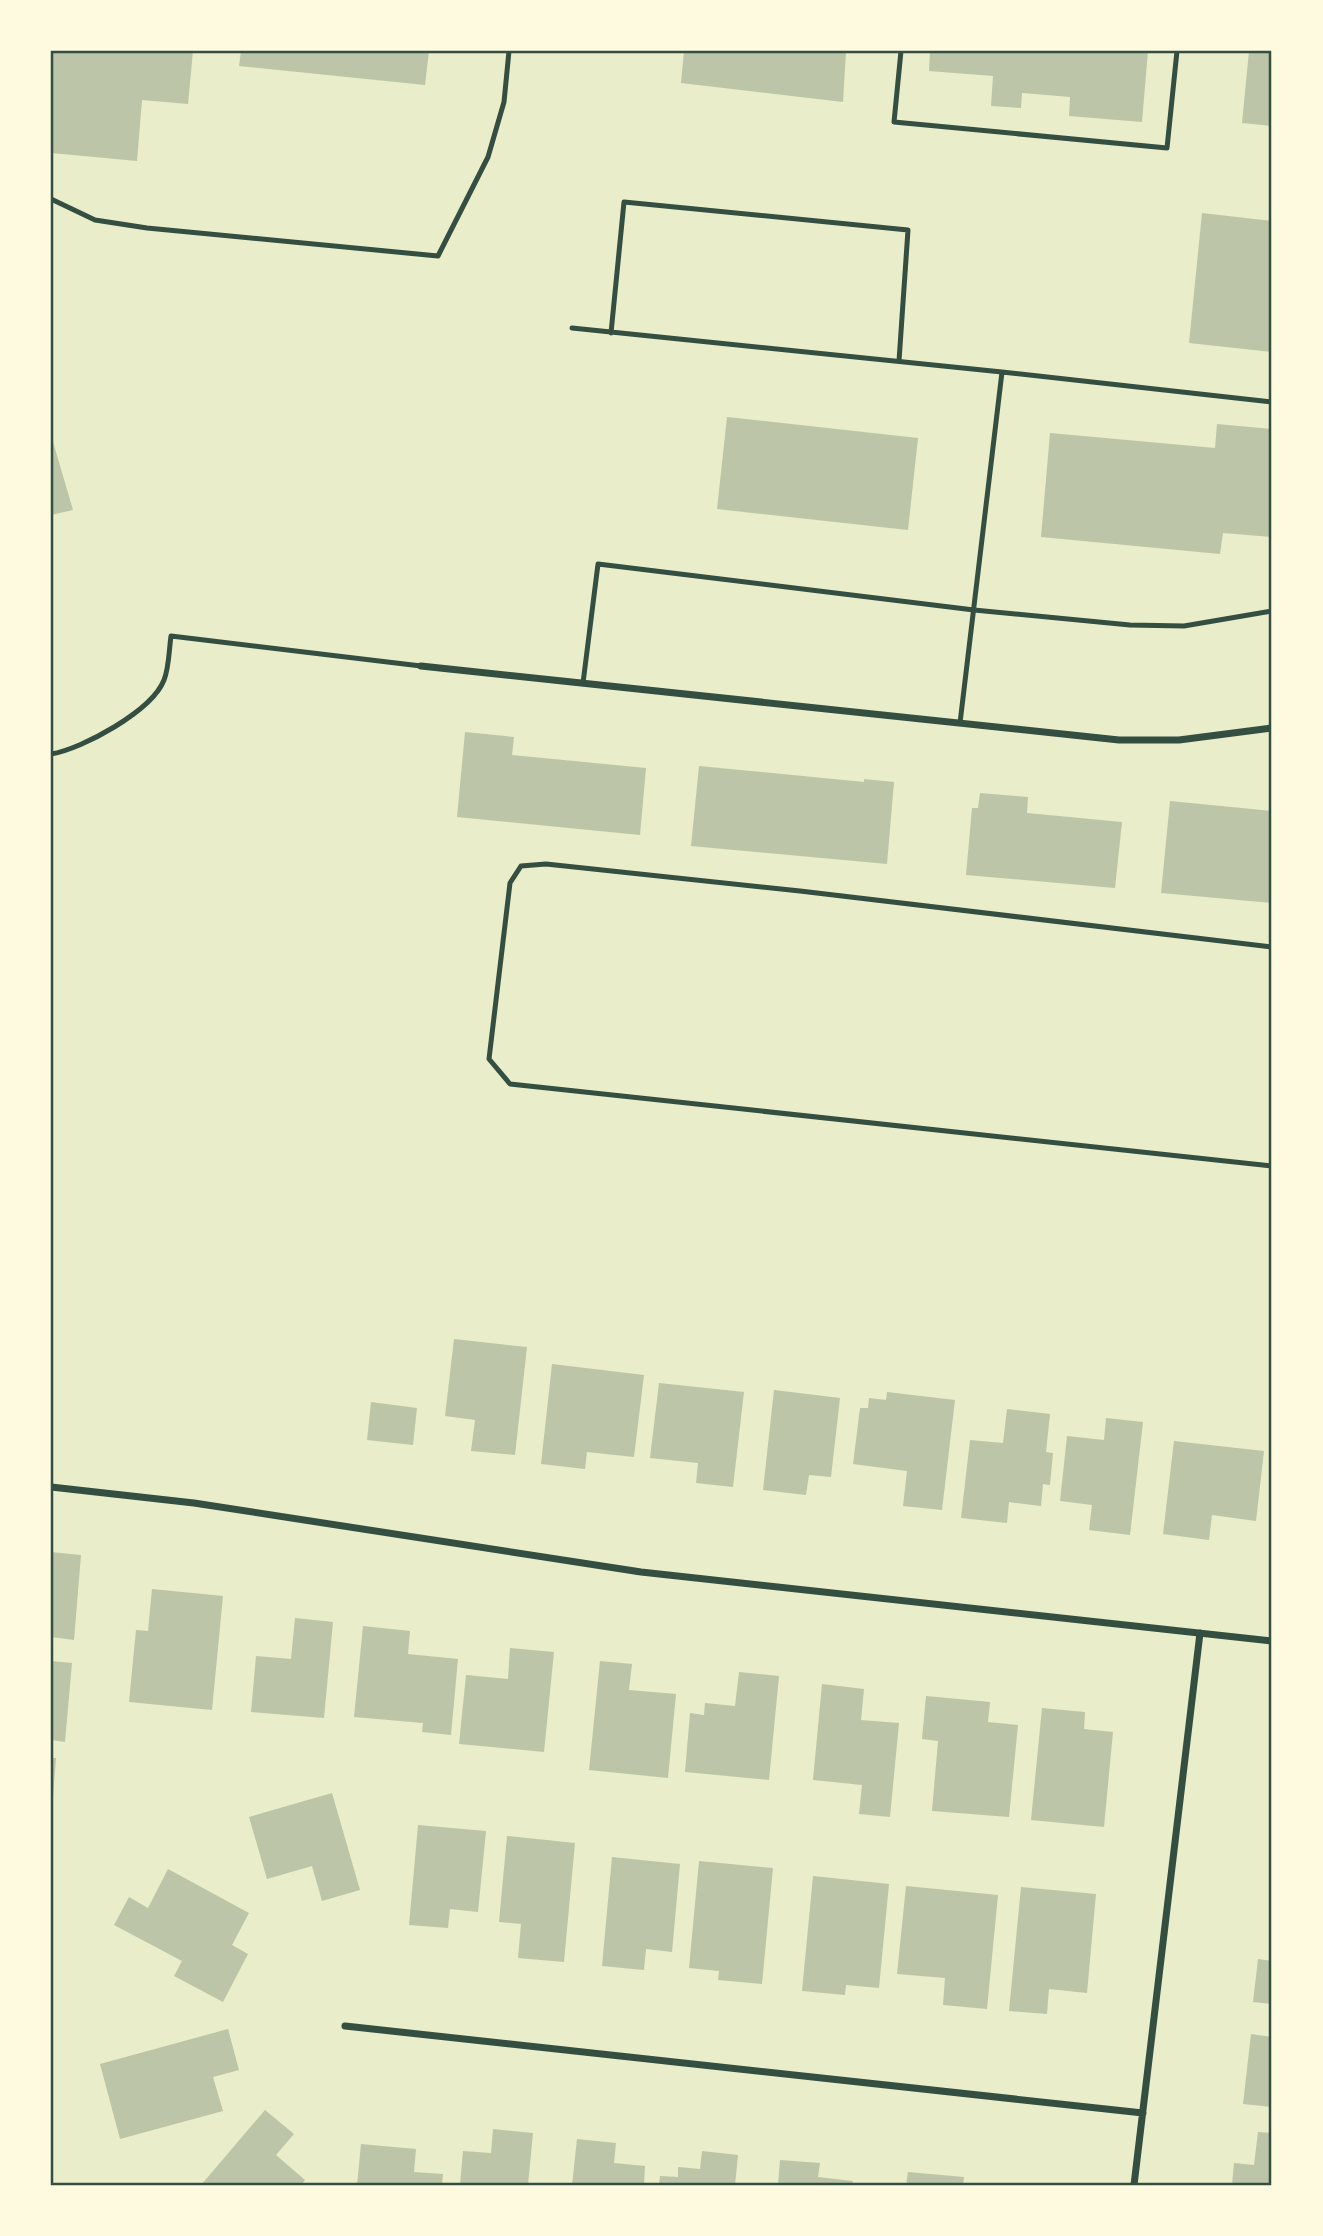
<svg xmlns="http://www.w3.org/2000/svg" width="1323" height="2236" viewBox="0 0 1323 2236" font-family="Poppins,sans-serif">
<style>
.building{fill:#bcc5a7}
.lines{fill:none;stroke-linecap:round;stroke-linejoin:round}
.service{stroke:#344e41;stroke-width:5}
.minor{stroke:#344e41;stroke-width:7}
.neatline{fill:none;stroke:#344e41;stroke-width:2.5}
</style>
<rect width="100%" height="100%" fill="#e9edc9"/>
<path class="building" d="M51,51H193L188,104L142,100L137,161L51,153Z
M241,51H429L425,85L239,66Z
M684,51H846L843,102L681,83Z
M930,51H1148L1142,122L1069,116L1070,97L1022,93L1021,108L991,106L993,76L929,71Z
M1249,51H1272V126L1242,123Z
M1202,213L1272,221V352L1189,343Z
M727,417L918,438L908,530L717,509Z
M1217,424L1272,429V537L1223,533L1220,554L1041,537L1050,433L1215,448Z
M51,435L73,510L51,515Z
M465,732L514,737L512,755L646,768L640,835L457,817Z
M699,766L864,782V779L894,782L887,864L691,846Z
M980,793L1028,797L1027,813L1122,822L1115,888L966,875L972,808H978Z
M1170,801L1272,811V903L1161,893Z
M454,1339L527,1347L515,1455L471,1451L475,1420L445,1416Z
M552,1364L644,1375L634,1457L587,1452L585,1469L541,1464Z
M659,1383L744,1392L733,1487L696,1483L698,1463L650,1458Z
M774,1390L840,1398L831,1477L809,1475L806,1495L763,1490Z
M887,1392L955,1400L942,1510L903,1506L907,1471L853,1464L860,1408H868L869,1398L886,1400Z
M371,1402L417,1408L413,1445L367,1440Z
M1007,1409L1050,1414L1046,1452L1053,1453L1050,1485L1043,1484L1041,1506L1009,1502L1007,1523L961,1518L970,1440L1003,1443Z
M1106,1418L1143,1422L1130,1535L1089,1530L1092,1505L1060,1501L1067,1436L1104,1440Z
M1174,1441L1264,1451L1256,1521L1212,1515L1209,1540L1163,1534Z
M51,1552L81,1555L74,1640L51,1637Z
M152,1589L223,1596L212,1710L129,1702L136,1630L148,1631Z
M295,1618L333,1622L324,1718L251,1712L256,1656L291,1659Z
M363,1626L410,1631L408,1654L458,1659L451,1735L422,1732L423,1723L354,1717Z
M510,1648L554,1652L544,1752L459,1744L466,1675L508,1679Z
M51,1661L72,1663L65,1742L51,1740Z
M600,1661L632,1664L629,1690L676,1694L668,1778L589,1770Z
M739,1672L779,1676L769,1780L685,1772L690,1713L704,1715L705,1703L735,1706Z
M822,1684L864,1689L861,1720L899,1723L890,1817L859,1814L862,1785L813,1780Z
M926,1696L990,1702L988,1722L1018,1725L1009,1817L932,1811L938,1741L922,1739Z
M1042,1708L1085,1712L1084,1729L1113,1732L1104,1827L1031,1820Z
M51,1758H56L53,1797H51Z
M332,1793L360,1890L322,1901L312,1866L267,1879L249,1817Z
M418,1825L486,1831L478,1912L450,1909L448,1928L409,1925Z
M507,1836L575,1843L564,1962L518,1958L521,1924L499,1922Z
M612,1857L680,1864L672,1952L646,1949L644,1970L602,1966Z
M699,1861L773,1868L762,1984L718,1980L719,1971L689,1968Z
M168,1869L249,1913L232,1945L248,1954L223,2002L174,1976L182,1961L114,1925L129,1897L148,1908Z
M813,1876L889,1884L879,1988L846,1985L845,1995L802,1991Z
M906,1886L998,1895L987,2009L943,2005L945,1978L897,1974Z
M1021,1887L1096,1894L1087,1993L1049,1989L1047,2014L1009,2011Z
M1258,1959L1272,1961V2004L1253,2002Z
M228,2029L239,2070L213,2077L223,2111L120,2139L100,2064Z
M1251,2034L1272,2037V2107L1243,2104Z
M265,2110L294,2134L276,2155L305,2180L301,2185H201Z
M493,2129L533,2133L528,2185H460L463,2151L491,2153Z
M1258,2132L1272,2133V2185H1232L1234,2163L1254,2165Z
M577,2139L616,2143L614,2163L645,2166L644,2185H572Z
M361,2144L416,2149L414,2172L443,2174L442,2185H357Z
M702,2151L738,2155L735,2185H659L660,2176L678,2177V2167L700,2169Z
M780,2160L820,2163L818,2177L853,2181L852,2185H778Z
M908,2172L964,2177L963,2185H906Z"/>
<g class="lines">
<path class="service" d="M901,51L894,122L1167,148L1177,51
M51,199L95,220L147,228L438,256L488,157L504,102L509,51
M572,328L1002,372
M611,333L624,202L908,230L899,361
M583,683L598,564L974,610L1130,625L1184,626L1272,611
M960,723L1002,372L1272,402
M51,754C82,749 152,711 164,680C169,668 169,650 171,636L421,666
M1272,947L800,891L546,864L521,866L510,883L489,1059L510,1084L1272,1166"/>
<path class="minor" d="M421,666L1119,740H1179L1272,728
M51,1487L194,1503L641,1572L1272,1641
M345,2026L1143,2113
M1134,2185L1200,1633"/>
</g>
<rect width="1323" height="2236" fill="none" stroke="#fefae0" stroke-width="105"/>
<rect x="52" y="52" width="1218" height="2132" class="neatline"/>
</svg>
